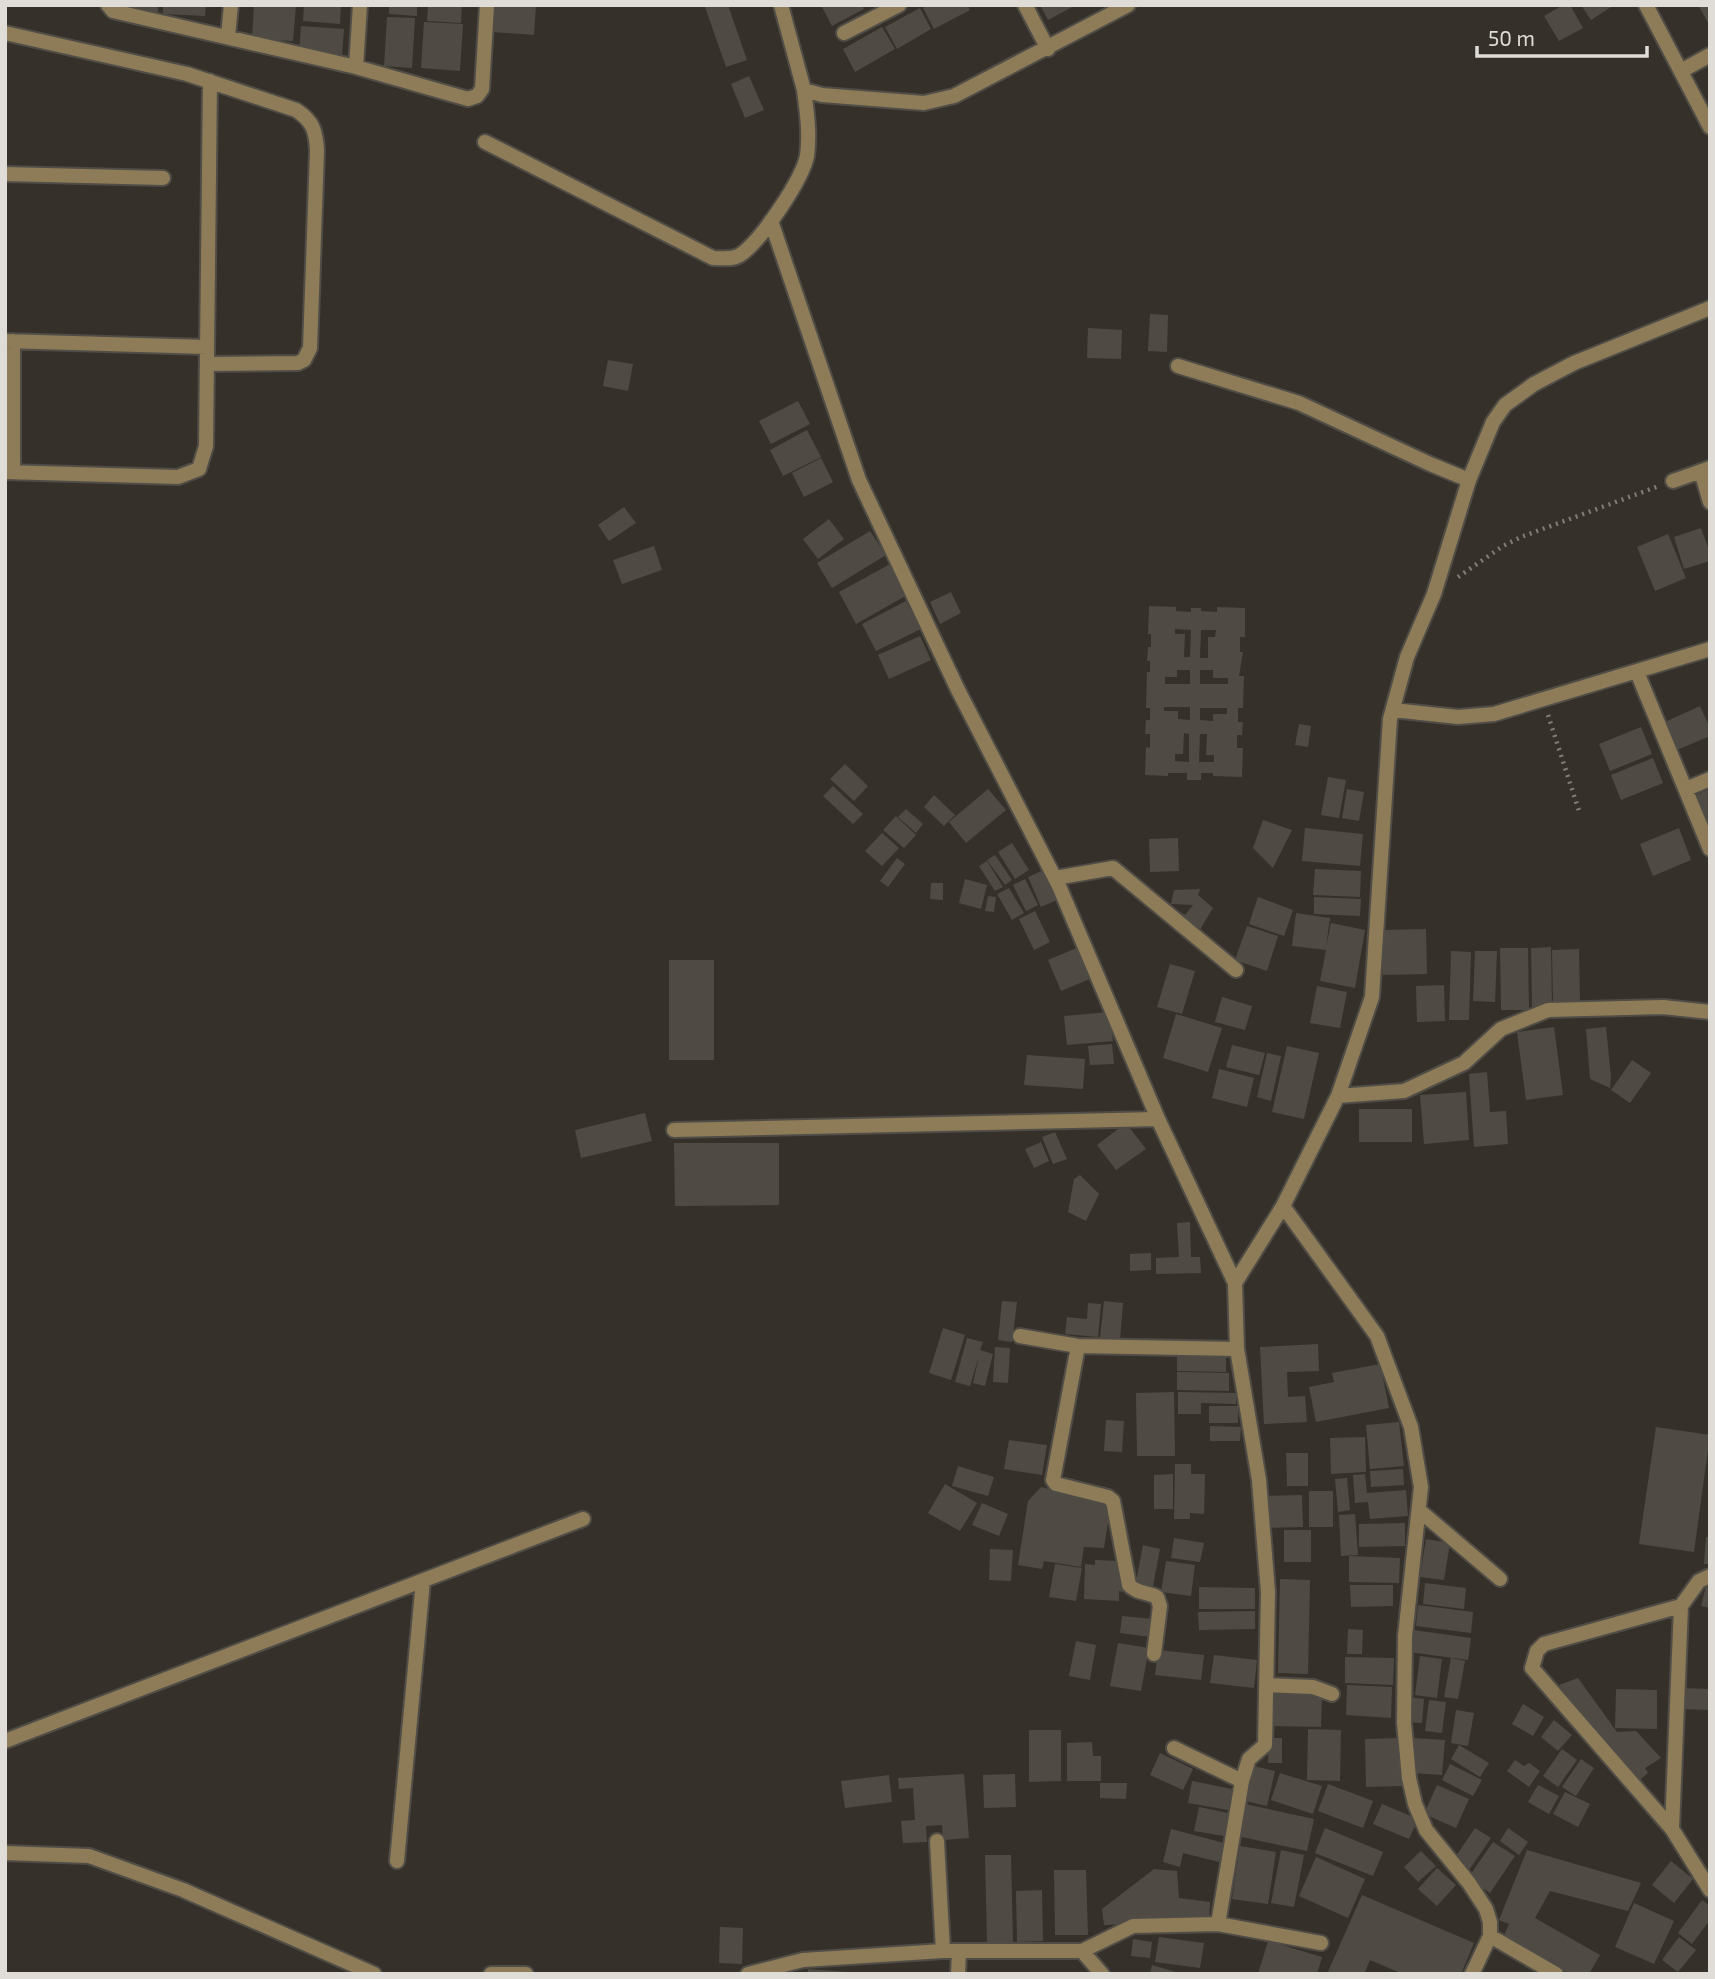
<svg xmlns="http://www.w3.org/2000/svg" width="1715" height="1979" viewBox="0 0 1715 1979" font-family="'Exo 2',sans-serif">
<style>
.building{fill:#4f4b44;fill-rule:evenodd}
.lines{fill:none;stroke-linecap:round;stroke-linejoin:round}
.lane-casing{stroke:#504d46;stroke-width:18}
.street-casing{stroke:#504d46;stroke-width:18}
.path{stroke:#807d77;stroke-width:4.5;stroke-dasharray:2 5;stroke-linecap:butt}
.lane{stroke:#8e7c59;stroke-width:14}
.street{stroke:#8e7c59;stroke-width:14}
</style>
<rect width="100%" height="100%" fill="#35312a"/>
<path class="building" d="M113,5H158V13L113,10Z
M163,5H206L205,16L163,14Z
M254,5H296L293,41L252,39Z
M304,5H341L340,24L303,21Z
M389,5H417V16L389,14Z
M428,5H462L461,23L427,21Z
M495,5H536L534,35L493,32Z
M710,5H728L747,60L726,67L705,7Z
M825,5H862L864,9L832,26L822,7Z
M928,5H967L970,10L934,29L923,8Z
M1040,5H1076L1048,20Z
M1563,5H1570L1583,28L1559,41L1544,16Z
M1581,5H1614L1591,20Z
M1698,5H1710V26Z
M920,8L931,29L897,49L885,27Z
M387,17L415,18L412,68L384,66Z
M424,22L463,24L460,71L421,68Z
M301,26L344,29L342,55L299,52Z
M882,27L895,49L855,72L843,49Z
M749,76L764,110L745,118L731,84Z
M1150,314L1168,315L1167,352L1148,351Z
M1088,328L1122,330L1121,359L1087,358Z
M608,360L633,364L628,391L603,386Z
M798,401L810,424L771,444L759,421Z
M807,430L821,457L783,476L770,450Z
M821,458L833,482L804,497L792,473Z
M624,507L636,523L609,541L598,525Z
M829,519L844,539L818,559L803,539Z
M1701,528L1710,553V561L1684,569L1674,537Z
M870,531L886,555L832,588L817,563Z
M1668,534L1686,578L1655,591L1637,547Z
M654,546L662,570L622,584L613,560Z
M892,563L909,594L856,624L839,592Z
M951,592L961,613L940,624L930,602Z
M906,601L921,629L876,651L862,624Z
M1149,606L1176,607V611L1191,612V608H1201V611L1217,612V607L1245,608V637H1240V652H1243L1239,676H1244L1243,708H1238V722H1243L1242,735H1237V748H1243L1242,777L1213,776V773H1201V780H1187V773H1168V776L1145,775L1146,747L1150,748V734H1145L1146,720H1150V708H1146L1147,672H1150V661H1147L1148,647H1151V634H1148ZM1175,629L1191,630L1190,657H1184L1185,634H1175ZM1201,630H1216L1215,637H1208V658H1200ZM1177,670H1190V684H1165V677H1177ZM1200,670H1213V678H1228V684H1200ZM1164,707H1190V720L1178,719V711H1164ZM1200,708H1227V714H1213V721L1200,720ZM1184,733L1189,734V762L1175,761V754H1183ZM1200,734H1207L1206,755H1214V762H1199Z
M920,636L931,660L889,679L878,655Z
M1700,706L1710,728V736L1677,750L1665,722Z
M1299,724L1311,726L1308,747L1295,745Z
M1641,727L1652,754L1610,771L1599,744Z
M1653,758L1663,783L1621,800L1611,775Z
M845,764L868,786L854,801L830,779Z
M1328,777L1346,780L1339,818L1321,815Z
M833,786L863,814L853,824L823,796Z
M988,789L1006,810L966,843L949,822Z
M1347,789L1364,792L1359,821L1342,818Z
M1710,789V828L1707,830L1693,796Z
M934,795L955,815L944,826L924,807Z
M906,809L923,824L916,833L898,817Z
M896,816L916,835L904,848L883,830Z
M1263,820L1292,830L1273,868L1253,848Z
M1305,828L1363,834L1360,866L1302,861Z
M1679,828L1691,860L1653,876L1640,844Z
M882,833L899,848L882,866L865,851Z
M1178,838L1179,871L1150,872L1149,839Z
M1012,843L1029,870L1015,879L998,852Z
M995,855L1012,880L1005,885L987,860Z
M897,858L905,864L888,887L880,881Z
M987,861L1003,887L995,891L979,866Z
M1315,869L1361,871L1360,897L1313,895Z
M1044,870L1057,900L1041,907L1028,877Z
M965,879L987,885L981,909L959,903Z
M1025,879L1038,905L1026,911L1013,885Z
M931,883H943V900L930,899Z
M1009,888L1024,913L1012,920L997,894Z
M1200,889L1198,895L1213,908L1198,933L1168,912L1175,909L1185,915L1193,905L1171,904L1174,890Z
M988,896L996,897L994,912L985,911Z
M1258,897L1293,910L1284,936L1249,924Z
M1314,897L1361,899L1360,916L1314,914Z
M1035,911L1050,942L1034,950L1019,919Z
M1296,913L1330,918L1326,947L1331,923L1365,930L1355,988L1320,981L1326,950L1292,946Z
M1247,926L1278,936L1267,971L1235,960Z
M1426,929L1427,974L1383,975L1382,930Z
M1079,947L1092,978L1061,991L1048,960Z
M1551,947L1552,1008H1532L1531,948Z
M1500,948H1528L1529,1010H1501Z
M1579,949L1580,1001L1553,1002L1552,950Z
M1451,951L1471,952L1469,1020H1449Z
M1475,951H1497L1495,1002L1473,1001Z
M669,960H714V1060H669Z
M1170,964L1195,971L1182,1014L1157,1007Z
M1444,985L1445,1021L1417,1022L1416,986Z
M1317,986L1347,992L1340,1028L1310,1023Z
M1222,997L1252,1006L1245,1030L1215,1022Z
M1110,1012L1113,1041L1067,1045L1064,1016Z
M1176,1014L1222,1028L1208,1072L1163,1058Z
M1554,1027L1563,1095L1526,1100L1517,1032Z
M1606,1027L1611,1077L1610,1088L1590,1079L1586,1029Z
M1112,1044L1114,1064L1090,1065L1088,1046Z
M1232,1045L1265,1053L1259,1075L1226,1067Z
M1287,1046L1319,1053L1304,1119L1272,1112Z
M1267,1053L1281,1056L1271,1101L1257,1097Z
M1027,1055L1085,1059L1083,1089L1024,1085Z
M1632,1060L1651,1073L1630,1103L1611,1090Z
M1219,1069L1254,1078L1247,1107L1212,1098Z
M1487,1072L1490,1112L1506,1111L1508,1144L1474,1147L1469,1074Z
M1466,1092L1469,1140L1424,1144L1420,1095Z
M1359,1109H1412V1142H1359Z
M645,1113L652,1141L581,1158L575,1130Z
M1126,1123L1146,1149L1116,1170L1097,1145Z
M1055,1132L1067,1159L1053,1164L1042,1137Z
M1041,1142L1049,1161L1034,1168L1025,1149Z
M674,1143H779V1205L675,1206Z
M1080,1175L1099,1194L1086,1221L1068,1212L1074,1179Z
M1190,1222L1191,1257H1200L1201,1273L1156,1274V1258L1179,1257L1177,1223Z
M1151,1253V1270L1130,1271V1254Z
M1002,1301L1017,1302L1012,1342L998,1340Z
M1104,1301L1123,1303L1120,1340L1100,1338Z
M1088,1303L1101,1304L1098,1337L1065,1334L1067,1317L1087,1319Z
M943,1328L965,1335L951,1380L929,1373Z
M967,1338L983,1342L980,1350L993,1354L985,1386L973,1383L979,1356L970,1386L955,1382Z
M1318,1344L1319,1371L1287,1372L1288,1397L1305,1396L1307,1422L1264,1424L1260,1347Z
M995,1347L1010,1348L1008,1383L993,1382Z
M1177,1355L1226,1356V1372L1177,1371Z
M1380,1364L1389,1408L1316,1422L1309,1387L1334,1382L1332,1373Z
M1177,1372L1229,1373V1391L1177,1390Z
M1174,1392L1175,1456H1137L1136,1393Z
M1178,1392L1236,1393V1404L1201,1403V1414H1178Z
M1209,1406H1238V1423H1209Z
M1106,1420L1124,1421L1122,1452L1104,1451Z
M1399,1422L1404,1466L1370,1469L1366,1425Z
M1210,1426L1241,1427L1240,1441H1210Z
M1656,1427L1710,1435L1694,1552L1639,1544Z
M1365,1437L1366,1472L1331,1474L1330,1438Z
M1009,1440L1047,1445L1042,1475L1004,1469Z
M1286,1453H1308V1486H1287Z
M1175,1464H1191V1474H1205L1204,1514L1190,1513V1519H1174Z
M958,1466L994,1477L988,1496L952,1486Z
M1403,1469L1404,1485L1371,1487L1370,1471Z
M1173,1474V1509H1154V1475Z
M1365,1474L1367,1493L1406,1490L1408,1516L1370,1519L1368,1502L1355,1503L1353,1475Z
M1347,1478L1350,1510L1338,1512L1335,1479Z
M945,1484L977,1503L960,1531L928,1513Z
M1041,1487L1111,1503L1104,1548L1084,1547L1081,1567L1044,1561L1042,1569L1018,1565L1028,1501Z
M1309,1491H1333V1527H1309Z
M1302,1495L1303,1527L1265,1528L1264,1496Z
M982,1503L1008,1514L999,1536L972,1525Z
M1355,1514L1358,1555L1341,1556L1339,1515Z
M1405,1523V1546L1359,1547V1524Z
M1284,1530H1311V1562H1284Z
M1706,1537H1710V1564H1704Z
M1174,1538L1204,1543L1200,1562L1171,1558Z
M1426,1539L1450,1543L1444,1580L1420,1577Z
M1143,1545L1160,1549L1153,1586L1136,1582Z
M990,1549L1013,1550L1011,1581L989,1580Z
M1349,1556L1400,1558L1399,1583L1349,1582Z
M1095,1560L1120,1561L1124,1571L1123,1592L1119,1591V1601L1084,1599L1085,1564L1095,1565Z
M1166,1561L1195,1565L1191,1596L1161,1592Z
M1055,1564L1082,1568L1076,1601L1049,1597Z
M1280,1579L1310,1580L1308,1674L1278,1673Z
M1425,1583L1466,1588L1464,1609L1423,1604Z
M1350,1585H1393V1606L1351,1607Z
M1706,1586L1710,1587V1608L1701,1606Z
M1199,1587L1255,1588V1609H1199Z
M1418,1605L1473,1612L1471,1633L1416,1626Z
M1255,1611V1629L1199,1630L1198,1612Z
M1122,1616L1153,1619L1151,1637L1120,1633Z
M1348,1629L1363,1630L1362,1654H1347Z
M1413,1630L1471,1638L1468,1660L1409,1652Z
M1076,1641L1096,1645L1090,1680L1069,1676Z
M1118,1643L1149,1648L1141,1691L1110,1686Z
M1158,1650L1204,1655L1201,1680L1155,1675Z
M1214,1655L1257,1660L1254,1688L1210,1683Z
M1420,1656L1442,1659L1437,1698L1415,1695Z
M1345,1657L1394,1658L1393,1685L1345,1683Z
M1451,1658L1465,1661L1458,1699L1444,1697Z
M1578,1678L1617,1732L1636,1731L1661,1758L1645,1768L1648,1773L1636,1783L1559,1685Z
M1347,1685L1392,1687L1391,1718L1346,1715Z
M1680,1688L1710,1689V1710L1679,1709Z
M1616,1689L1657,1690V1729L1615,1728Z
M1269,1694L1322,1695L1321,1727L1269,1726Z
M1409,1697L1424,1699L1422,1723L1406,1722Z
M1429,1700L1446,1702L1442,1733L1425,1731Z
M1523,1704L1544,1717L1533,1736L1512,1724Z
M1456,1710L1474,1713L1468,1746L1451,1743Z
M1554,1720L1572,1735L1558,1751L1541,1737Z
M1308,1729L1341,1730L1340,1781L1307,1780Z
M1029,1730H1061V1781L1029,1782Z
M1269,1738H1282V1763H1268Z
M1400,1738L1402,1786L1366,1787L1365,1739Z
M1414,1738L1445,1740L1442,1775L1412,1773Z
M1092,1742L1093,1756H1101V1781H1067V1743Z
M1459,1745L1489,1763L1480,1777L1451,1759Z
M1562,1749L1577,1760L1558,1787L1543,1776Z
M1160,1753L1193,1769L1183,1790L1150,1775Z
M1581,1759L1594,1768L1576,1796L1562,1787Z
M1515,1760L1524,1766L1529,1763L1540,1771L1529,1787L1507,1771Z
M1450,1764L1482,1780L1473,1796L1442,1780Z
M1249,1765L1275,1771L1267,1806L1241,1800Z
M1280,1773L1322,1786L1313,1814L1271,1800Z
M964,1774L969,1838L943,1840L942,1825L926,1826L927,1842L903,1843L901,1821L915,1820L913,1788L899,1789L898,1778Z
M1015,1774L1016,1807L984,1808L983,1775Z
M889,1775L892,1802L845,1808L841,1781Z
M1192,1781L1232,1789L1228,1810L1188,1803Z
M1100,1783H1127L1126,1799L1100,1798Z
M1328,1784L1373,1801L1363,1828L1318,1811Z
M1437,1785L1469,1799L1456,1828L1424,1814Z
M1538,1785L1559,1796L1549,1814L1528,1802Z
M1565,1792L1590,1804L1578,1827L1553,1814Z
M1245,1804L1314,1819L1307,1851L1237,1836Z
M1382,1804L1418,1819L1409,1839L1373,1824Z
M1199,1807L1228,1813L1224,1836L1194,1831Z
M1325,1828L1383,1852L1373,1876L1315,1853Z
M1475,1828L1491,1838L1469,1870L1454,1859Z
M1508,1828L1528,1842L1519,1855L1500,1841Z
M1171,1829L1224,1843L1219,1862L1183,1853L1180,1867L1163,1862Z
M1493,1842L1515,1856L1490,1893L1468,1878Z
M1240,1846L1276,1852L1268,1904L1232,1899Z
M1281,1850L1304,1855L1294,1907L1271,1903Z
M1527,1850L1641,1883L1628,1911L1550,1891L1535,1918L1600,1955L1589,1974H1570L1503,1938L1509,1924L1499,1920Z
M1421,1851L1436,1866L1418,1882L1404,1867Z
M985,1855H1011L1013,1942L987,1943Z
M1316,1857L1365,1879L1348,1918L1299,1896Z
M1671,1861L1693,1879L1674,1903L1652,1885Z
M1437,1868L1456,1885L1437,1906L1418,1889Z
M1154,1869L1177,1871L1179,1898L1210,1902L1209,1921L1104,1925L1102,1909Z
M1054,1870H1086L1088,1935H1055Z
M1042,1890L1043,1941L1017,1942L1016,1891Z
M1362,1895L1474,1943L1461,1974H1403L1370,1960L1364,1974H1327Z
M1702,1900L1710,1906V1920L1692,1944L1678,1933Z
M1634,1903L1674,1921L1654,1964L1615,1947Z
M720,1927L743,1928L742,1964L719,1963Z
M1159,1937L1204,1943L1200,1968L1155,1962Z
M1679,1937L1696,1950L1678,1972L1662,1960Z
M1133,1939L1152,1942L1150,1958L1131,1956Z
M1268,1941L1322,1957L1317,1974H1258Z
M1152,1965L1176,1972V1974H1150Z
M808,1969L848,1972V1974H808Z"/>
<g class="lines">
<g class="lane-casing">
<path id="lane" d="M1178,366L1299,403L1430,464L1469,480
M937,1841L943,1951"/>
</g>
<g class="street-casing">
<path id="street" d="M108,5L113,11L356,67L468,99L477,96L482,89L487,5
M781,5L804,90
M1025,5L1048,49
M1646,5L1710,127
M5,33L187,74L296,110C313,121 316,131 317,151L310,348L304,360L298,363L207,364
M844,33L899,5
M228,36L231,5
M356,67L360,5
M1681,71L1710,55
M485,142L713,258C722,258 732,260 740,255C761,241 802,180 807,156C810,134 807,112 804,90L822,95L924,103L954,96L1128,5
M5,174L163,178
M771,221L859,480L958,690L1059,886L1158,1119L1235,1283
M5,341L207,347
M13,341V472
M1701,471L1710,502
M5,472L178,477L199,469L206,446L210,81
M1673,481L1710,468
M1637,672L1710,849
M1393,710L1458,717L1494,714L1710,649
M1686,789L1710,779
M1055,878L1113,868L1236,970
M1338,1096L1404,1091L1464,1063L1501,1029L1548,1010L1663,1007L1710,1012
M674,1130L1158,1119
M1283,1206L1377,1336L1411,1427L1421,1487L1405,1636L1404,1723L1409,1778L1415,1804L1426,1830L1469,1883L1486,1909L1490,1922V1936L1556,1974
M1020,1336L1078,1346L1237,1349
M1078,1346L1053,1480L1056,1484L1108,1497L1113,1501L1129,1585C1136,1593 1148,1592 1157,1597L1160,1606L1154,1654
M1420,1511L1500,1579
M1710,1576L1699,1581L1681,1606L1544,1644L1537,1651L1532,1668L1672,1829L1710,1890
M1266,1685L1313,1687L1332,1694
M5,1741L583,1519
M1174,1748L1242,1781
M1672,1829L1681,1606
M5,1853L89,1856L183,1890L374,1974
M397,1861L423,1581
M1218,1924L1321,1943
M1082,1951L1102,1974
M491,1974H526
M748,1974L803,1960L943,1951H1082L1133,1926L1218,1924L1242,1781L1249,1759L1265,1745L1268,1592L1259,1480L1237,1349L1235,1283L1283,1206L1338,1096L1372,997L1390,719L1407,657L1434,594L1469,480L1493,422L1505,405L1534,384L1574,363L1710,308
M958,1974L959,1951
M1472,1974L1490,1936"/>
</g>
<path class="path" d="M1458,577L1503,546L1521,537L1659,486
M1548,715L1579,811"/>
<use href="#lane" class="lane"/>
<use href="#street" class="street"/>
</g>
<rect width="1715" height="1979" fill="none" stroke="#e0ddd9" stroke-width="14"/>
<path d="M1477 46v10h170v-10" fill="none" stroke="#e0ddd9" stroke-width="3.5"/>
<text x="1488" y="46" font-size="21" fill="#e0ddd9" stroke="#35312a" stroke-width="5" paint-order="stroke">50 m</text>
</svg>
